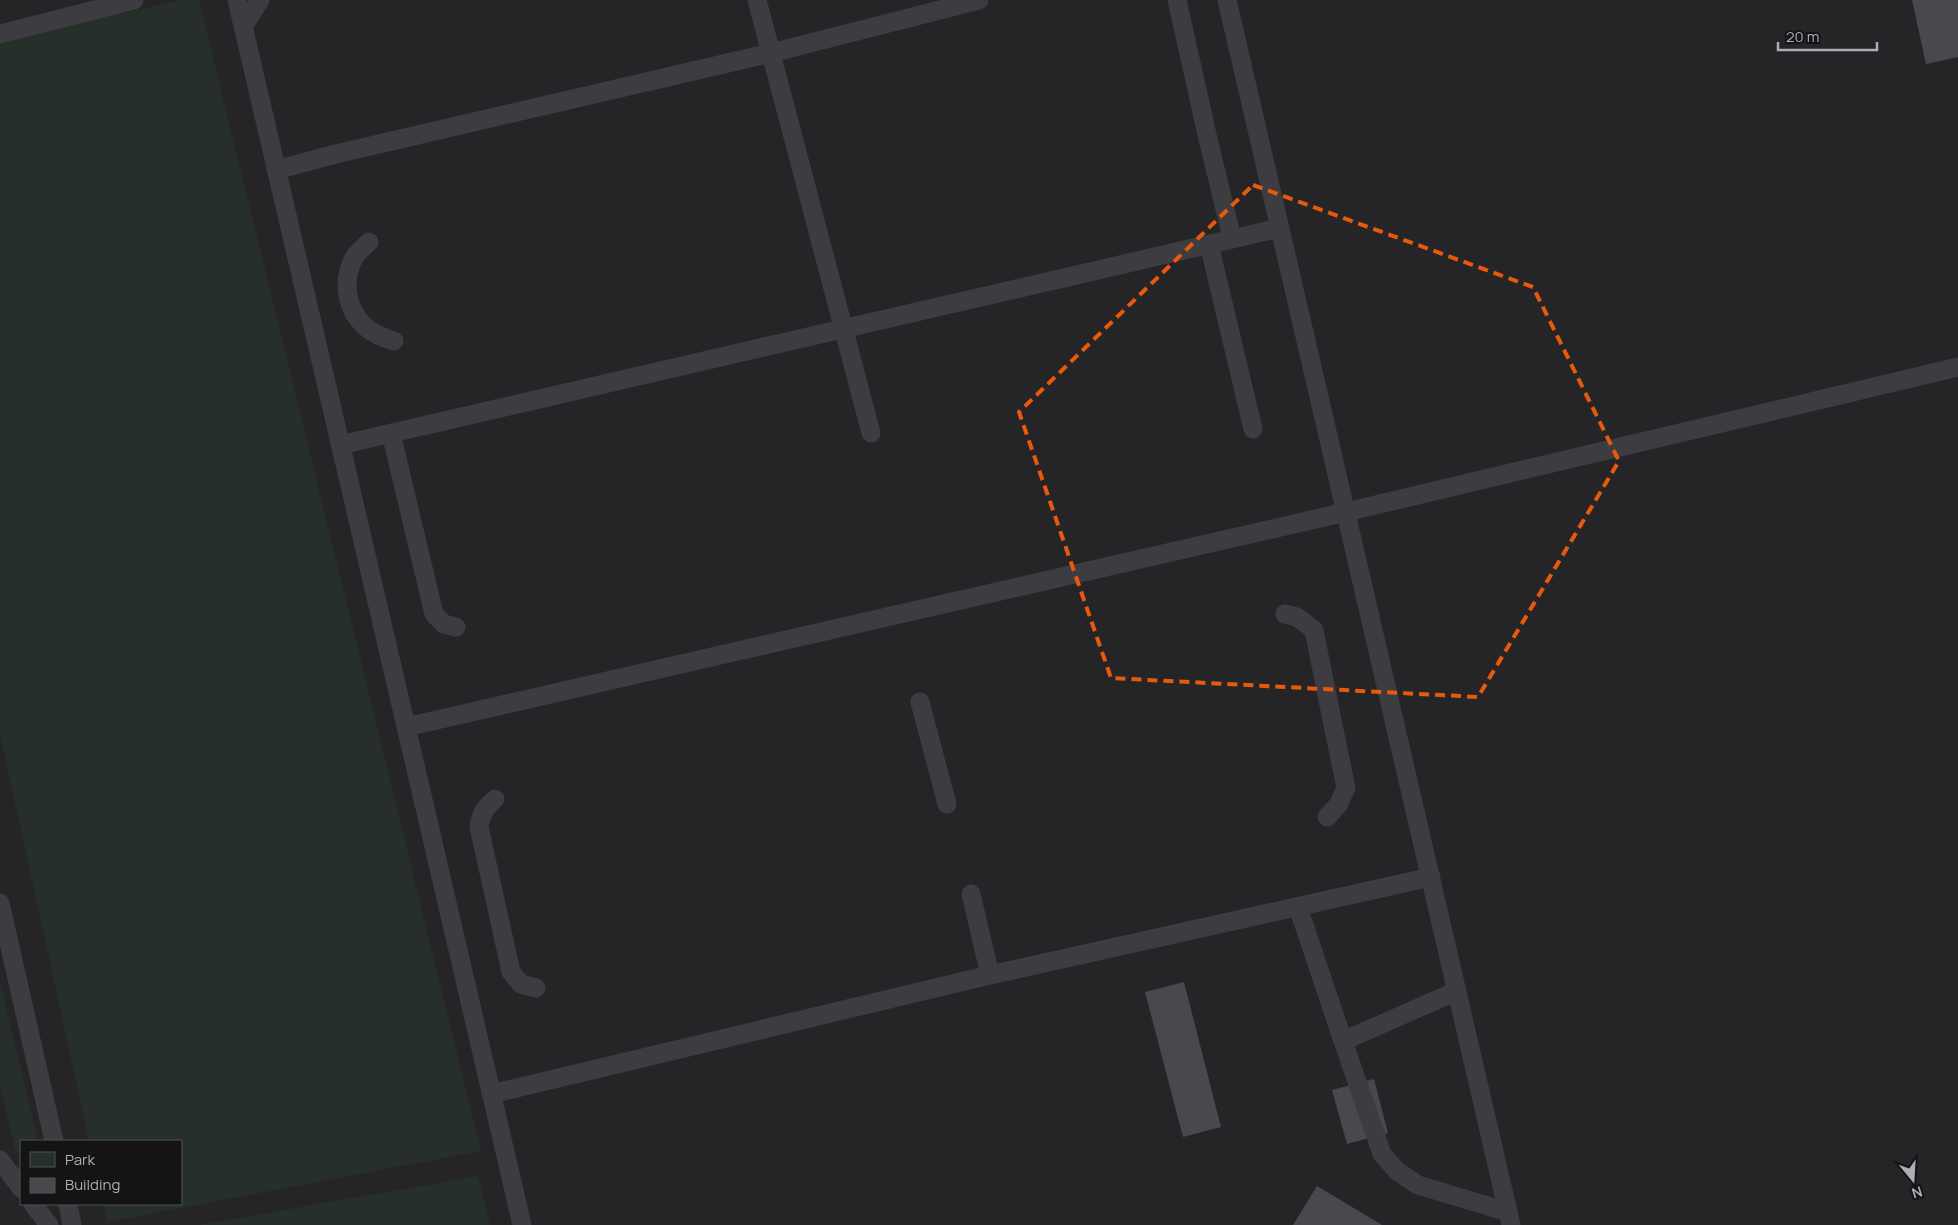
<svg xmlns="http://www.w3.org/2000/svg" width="1958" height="1225" viewBox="0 0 1958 1225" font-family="Manrope,sans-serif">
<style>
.built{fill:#252527;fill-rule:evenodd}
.green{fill:#272f2a}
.building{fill:#48494d}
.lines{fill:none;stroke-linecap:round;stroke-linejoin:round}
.lane{stroke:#3c3c41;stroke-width:19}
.marked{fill:none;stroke:#e8590c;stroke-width:4;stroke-dasharray:10 6;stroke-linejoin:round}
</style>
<rect width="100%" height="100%" fill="#19191a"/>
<path class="built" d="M0,0H1958V1225H0ZM21,1141H181V1204H21Z"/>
<path class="green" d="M181,0H199L481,1151L107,1222L103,1204H181V1141H89L0,734V41Z
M0,980L38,1141H21V1157L15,1149L0,1085Z
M478,1176L490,1225H198Z"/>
<path class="building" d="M1912,0H1958V57L1926,64Z
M1184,982L1221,1127L1183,1137L1145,992Z
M1374,1079L1388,1133L1347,1144L1332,1090Z
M1317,1186L1382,1225H1293Z"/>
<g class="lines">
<path class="lane" d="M237,0L522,1225
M757,0L871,433
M1177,0L1208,139L1232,238
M1227,0L1511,1225
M243,27L260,0
M0,34L134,0
M276,170L336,154L771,53L979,0
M369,242C364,247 359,251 355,256C339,284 348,319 376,334C381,337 388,339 394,341
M1209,244L1253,429
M391,433L434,614L444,624L456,627
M340,445L1280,228
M1285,614L1297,617L1314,630L1332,720L1346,788L1338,805L1327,817
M920,702L947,804
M406,727L1346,512L1958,367
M495,799C485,808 481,813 479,827L511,972L521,984L536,988
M971,894L990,975
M0,903L54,1141
M1298,907L1343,1041
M1457,991L1343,1041L1382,1154L1397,1171L1418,1185L1508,1212
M491,1094L990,975L1431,877
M0,1160L21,1188
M33,1204L49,1225
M68,1204L72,1225"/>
</g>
<path class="marked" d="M1253,185L1533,287L1619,461L1478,697L1111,678L1019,412Z"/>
<rect x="20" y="1140" width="162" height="65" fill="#141415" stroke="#515257"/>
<rect x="30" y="1152" width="25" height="15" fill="#272f2a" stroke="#515257"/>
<text x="65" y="1165" font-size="15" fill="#acaeb9">Park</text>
<rect x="30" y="1178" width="25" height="15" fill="#48494d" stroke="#515257"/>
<text x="65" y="1190" font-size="15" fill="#acaeb9">Building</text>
<g transform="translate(1913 1180) rotate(162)" stroke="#141415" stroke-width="4" paint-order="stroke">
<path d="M0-4L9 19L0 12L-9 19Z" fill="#acaeb9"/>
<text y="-8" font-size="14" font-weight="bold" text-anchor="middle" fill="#acaeb9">N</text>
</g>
<path d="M1778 42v8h99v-8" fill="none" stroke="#acaeb9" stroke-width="2.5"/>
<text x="1786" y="42" font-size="15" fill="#acaeb9" stroke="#141415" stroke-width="4" paint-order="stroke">20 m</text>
</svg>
